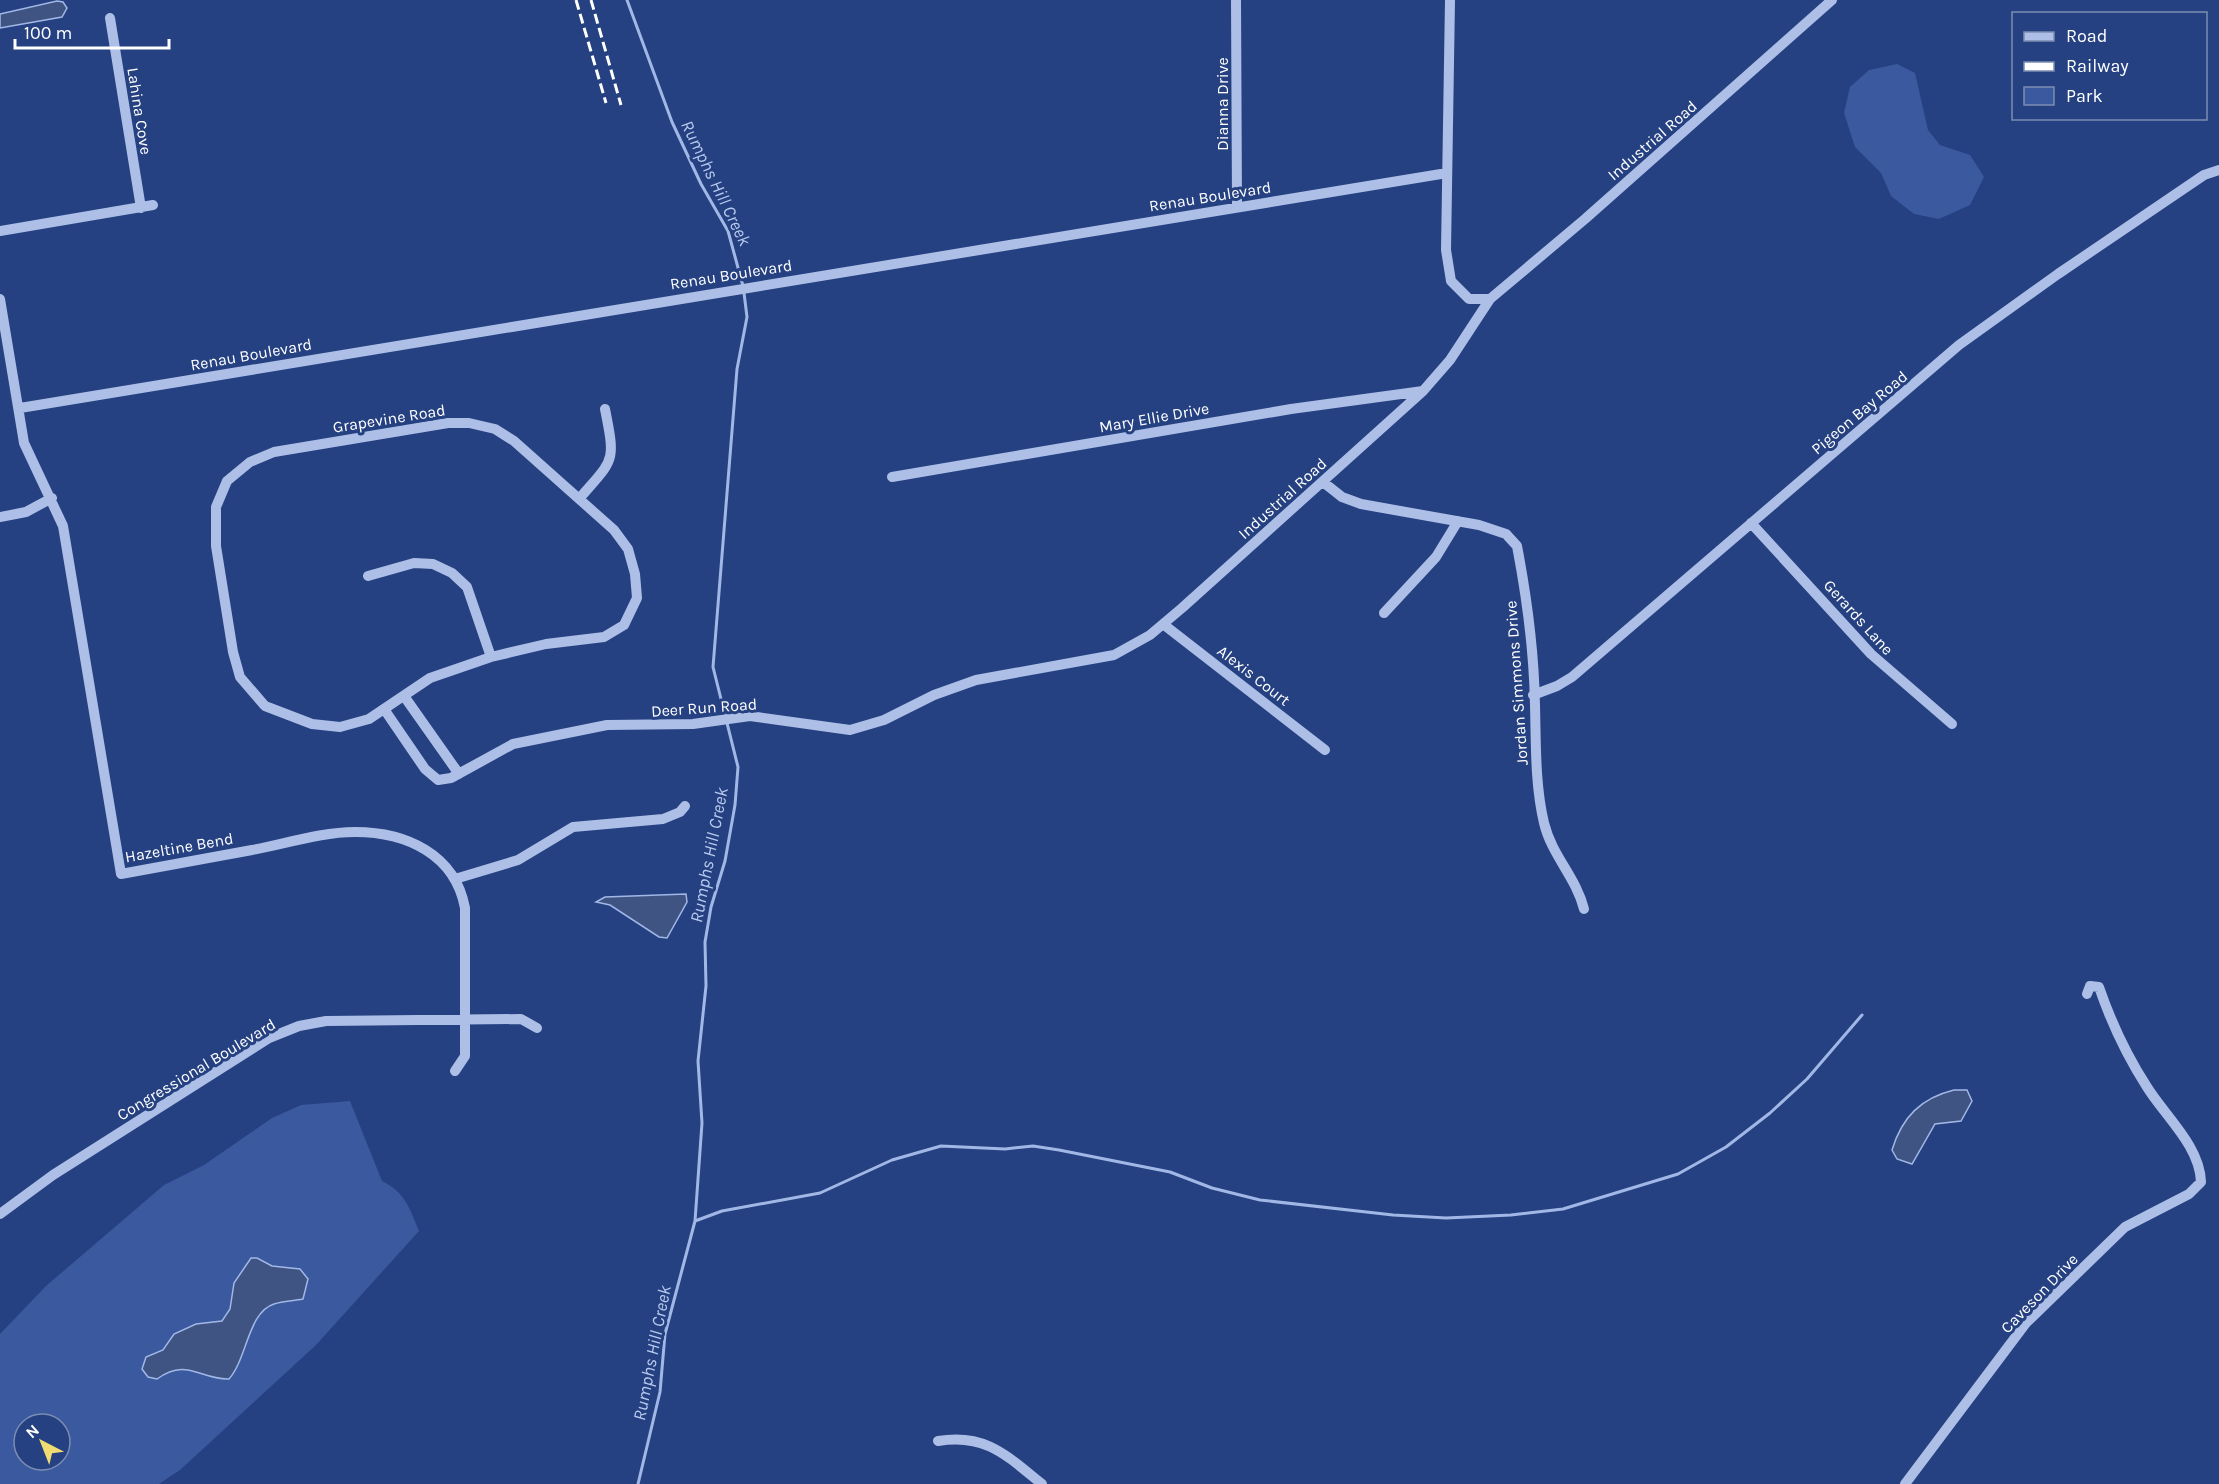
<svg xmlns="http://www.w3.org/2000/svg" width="2219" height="1484" viewBox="0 0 2219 1484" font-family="Karla,sans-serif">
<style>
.green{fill:#3a599e;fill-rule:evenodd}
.water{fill:#405483;stroke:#a1b8e7;stroke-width:1.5}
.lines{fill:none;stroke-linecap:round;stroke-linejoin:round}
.stream{stroke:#a1b8e7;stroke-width:3}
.minor{stroke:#adbfe7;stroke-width:10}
.rail{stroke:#fff;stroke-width:3;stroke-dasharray:10 4.5;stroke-linecap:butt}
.labels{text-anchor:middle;stroke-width:6;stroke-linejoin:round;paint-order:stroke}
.street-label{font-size:16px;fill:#fff;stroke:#254181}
.water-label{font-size:18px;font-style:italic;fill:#b8caee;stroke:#254181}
</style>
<rect width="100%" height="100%" fill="#254181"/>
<path class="green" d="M1897,64L1915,73L1928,130L1940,145L1970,155L1984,177L1970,205L1939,219L1914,214L1891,196L1881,173L1855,147L1844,113L1850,87L1869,70Z
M350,1101L382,1181C405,1192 410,1209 419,1231L316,1345L180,1470L159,1484H0V1334L46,1286L164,1185L204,1165L272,1118L301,1105ZM24,1424H60V1460H24Z"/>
<path class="water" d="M57,1L63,2L67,8L62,17L0,28V14Z
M686,894L687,902L667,938L659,937L610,905L596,902L605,897Z
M1954,1090H1967L1972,1101L1961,1121L1935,1124L1912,1164L1897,1159L1892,1150C1902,1117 1921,1098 1954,1090Z
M251,1258H257L272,1266L300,1269L308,1279L303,1299C293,1301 283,1301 274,1304C248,1312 247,1359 229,1379C200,1380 187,1357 157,1379L148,1377L142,1369L146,1357L163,1350L174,1334L196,1324L222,1321L230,1309L234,1283Z"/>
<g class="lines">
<path class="stream" d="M627,0L672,122L701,184L728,231L743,286
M695,1221L722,1211L820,1193L892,1160L941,1146L1005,1149L1033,1146L1059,1150L1170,1172L1212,1188L1260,1200L1393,1215L1446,1218L1511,1215L1563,1209L1678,1174L1726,1147L1770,1113L1807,1079L1862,1015
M638,1484L660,1392L665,1334L695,1221L702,1123L698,1061L706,986L705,942L711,907L725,861L735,805L738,767L713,667L737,369L747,317L744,293"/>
<path class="minor" d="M1236,0L1237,207
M1450,0L1446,250L1451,281L1469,299H1490L1585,219L1832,0
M110,18L141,208
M0,231L153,205
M0,299L24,443L63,526L121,874C165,866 208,858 252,850C285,844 321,832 355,832C406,832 455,854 465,908V1056L455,1071
M20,408L1447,173
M448,423H469L495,429L514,441L614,530L628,549L635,574L637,598L624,625L604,637L546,644L491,657L430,678L369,719L340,727L312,724L265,706L240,677L233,652L216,546V507L227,481L250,462L274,452Z
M892,477L1291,409L1423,391
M1323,482L1342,497L1361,504L1479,525L1506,534L1517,546C1527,598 1534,652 1535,705C1536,744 1535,785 1544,823C1552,856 1576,877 1584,909
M579,499C614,458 616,464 605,409
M0,517L26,512L52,498
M1751,523L1871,654L1952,724
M368,576L414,563L433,564L452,573L467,587L491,657
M1384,613L1436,557L1458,521
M1163,624L1325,750
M1533,695L1557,686L1572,677L1959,345L2058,274L2204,175L2219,170
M404,696L459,774
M384,709L425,769L438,780L451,778L513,744L607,725L693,724L750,716L850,730L884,720L934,695L976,680L1114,655L1150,635L1182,608L1423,391L1450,360L1490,299
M455,879L518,860L573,827L663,819L680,812L685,806
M0,1214L53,1175L269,1038L299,1026L326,1021L521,1019L537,1028
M938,1441C986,1433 1007,1456 1042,1484
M1905,1484L2026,1323L2125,1227L2189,1194L2201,1182C2200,1146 2165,1116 2147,1087C2127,1056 2111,1022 2099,987L2090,986L2087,994"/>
<path class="rail" d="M576,0L606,103
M591,0L621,105"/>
</g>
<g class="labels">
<g class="street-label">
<text transform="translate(1222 104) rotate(-90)" y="6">Dianna Drive</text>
<text transform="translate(140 111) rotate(81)" y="6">Lahina Cove</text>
<text transform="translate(1652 140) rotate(-41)" y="6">Industrial Road</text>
<text transform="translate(1210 196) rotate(-9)" y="6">Renau Boulevard</text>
<text transform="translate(731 274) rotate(-9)" y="6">Renau Boulevard</text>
<text transform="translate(251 354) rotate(-10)" y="6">Renau Boulevard</text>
<text transform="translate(1859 412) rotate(-40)" y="6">Pigeon Bay Road</text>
<text transform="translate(1154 417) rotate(-10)" y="6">Mary Ellie Drive</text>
<text transform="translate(389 418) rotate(-9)" y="6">Grapevine Road</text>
<text transform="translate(1282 498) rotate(-42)" y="6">Industrial Road</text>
<text transform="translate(1859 617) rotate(48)" y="6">Gerards Lane</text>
<text transform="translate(1254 675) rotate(38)" y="6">Alexis Court</text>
<text transform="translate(1516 683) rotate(-94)" y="6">Jordan Simmons Drive</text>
<text transform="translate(704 707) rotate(-4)" y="6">Deer Run Road</text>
<text transform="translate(179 847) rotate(-10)" y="6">Hazeltine Bend</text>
<text transform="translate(196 1069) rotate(-31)" y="6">Congressional Boulevard</text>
<text transform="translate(2039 1293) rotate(-46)" y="6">Caveson Drive</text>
</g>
<g class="water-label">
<text transform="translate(716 183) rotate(64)" y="6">Rumphs Hill Creek</text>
<text transform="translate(709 855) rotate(-79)" y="6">Rumphs Hill Creek</text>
<text transform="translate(652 1353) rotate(-79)" y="6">Rumphs Hill Creek</text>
</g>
</g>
<rect x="2012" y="12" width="195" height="108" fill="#254181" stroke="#7c8db3" stroke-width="1.5"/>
<rect x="2024" y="32" width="30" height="9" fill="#adbfe7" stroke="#7c8db3" stroke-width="1.5"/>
<text x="2066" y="42" font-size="18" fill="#ffffff">Road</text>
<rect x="2024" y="62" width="30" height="9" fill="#ffffff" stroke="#7c8db3" stroke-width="1.5"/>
<text x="2066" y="72" font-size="18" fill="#ffffff">Railway</text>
<rect x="2024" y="87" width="30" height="18" fill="#3a599e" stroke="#7c8db3" stroke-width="1.5"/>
<text x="2066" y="102" font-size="18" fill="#ffffff">Park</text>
<g transform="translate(42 1442) rotate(318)"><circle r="28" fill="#254181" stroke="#7c8db3" stroke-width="1.5"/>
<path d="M0-4.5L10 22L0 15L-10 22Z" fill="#f0dc71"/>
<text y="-9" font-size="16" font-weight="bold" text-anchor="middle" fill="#ffffff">N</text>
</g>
<path d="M15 39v9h154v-9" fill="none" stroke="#ffffff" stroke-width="3"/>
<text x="24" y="39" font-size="18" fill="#ffffff" stroke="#254181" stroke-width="4.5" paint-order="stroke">100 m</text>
</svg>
